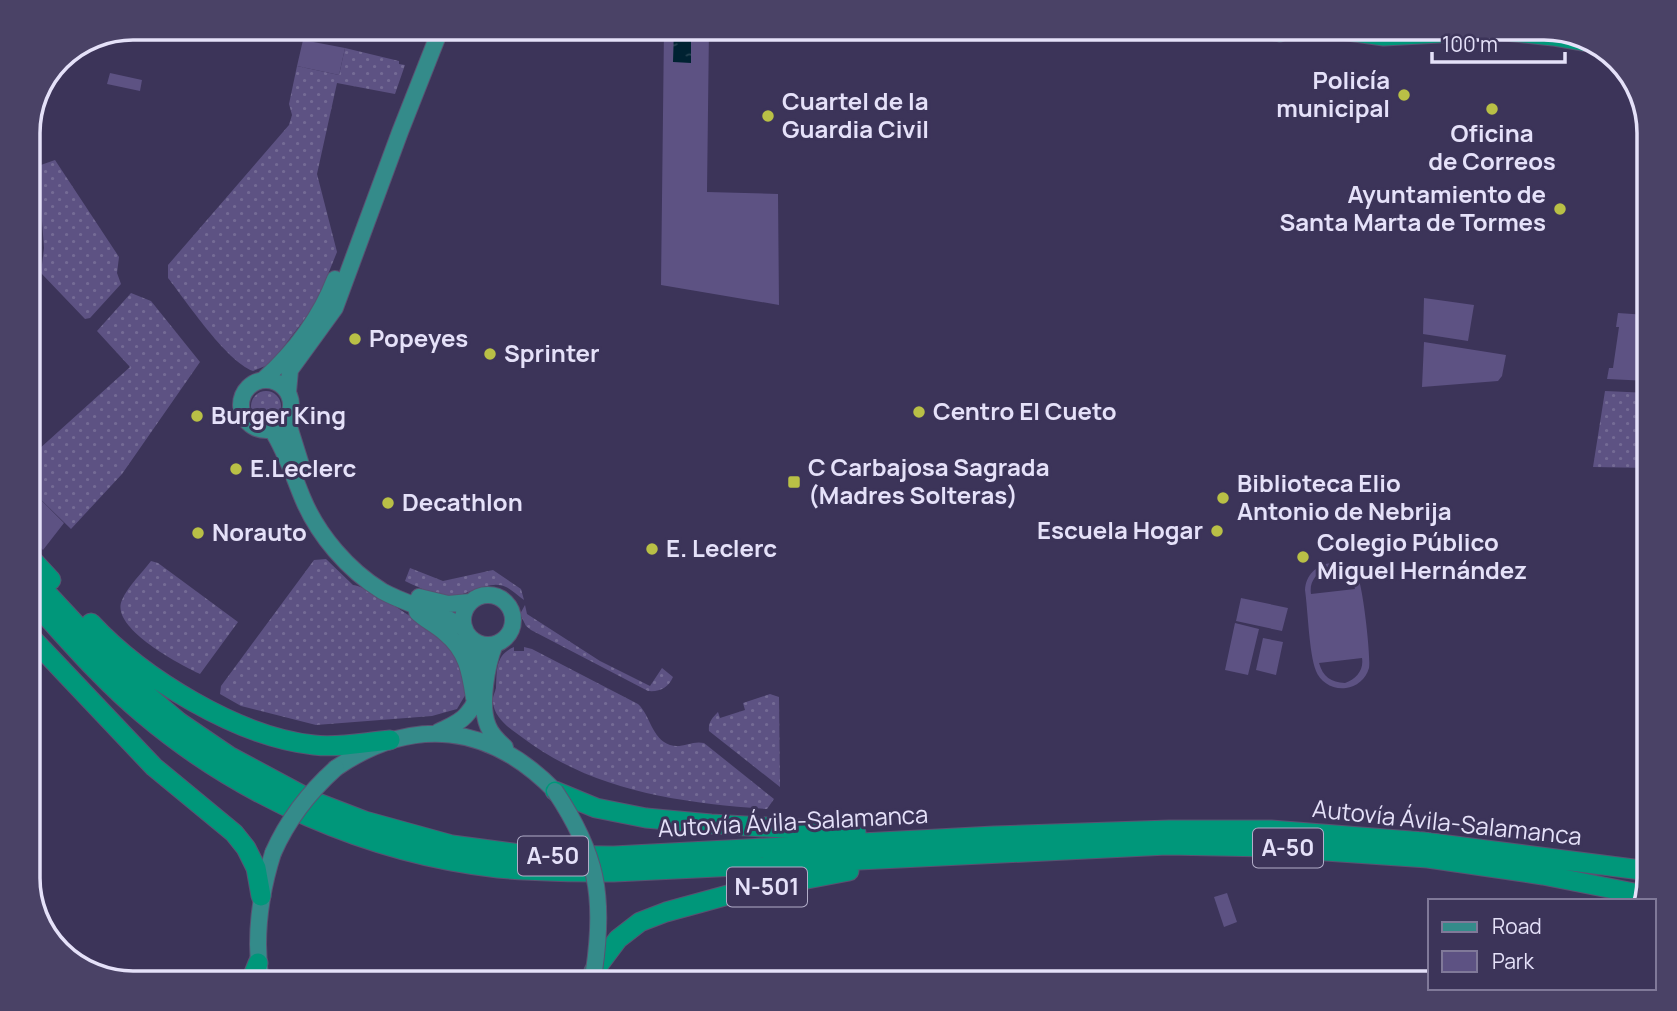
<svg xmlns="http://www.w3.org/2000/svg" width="1677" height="1011" viewBox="0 0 1677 1011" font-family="Manrope,sans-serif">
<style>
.grass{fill:url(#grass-dots)}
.park{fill:#5d5283;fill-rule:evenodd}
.water{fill:url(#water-ripples)}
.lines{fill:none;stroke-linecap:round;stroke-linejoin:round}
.primary-casing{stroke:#595272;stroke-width:18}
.highway-casing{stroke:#595272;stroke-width:21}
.primary{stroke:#348b8a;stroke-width:16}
.highway{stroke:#00977a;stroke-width:19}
.primary-bridge-casing{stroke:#595272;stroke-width:18;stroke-linecap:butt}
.primary-bridge{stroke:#348b8a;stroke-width:16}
.poi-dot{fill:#b9c046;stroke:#3c3459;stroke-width:2.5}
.labels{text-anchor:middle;stroke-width:6;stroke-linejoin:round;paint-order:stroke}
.shield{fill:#3c3459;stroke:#b2adc9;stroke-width:2}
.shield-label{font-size:23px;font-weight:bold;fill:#e5e1f9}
.poi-label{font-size:24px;font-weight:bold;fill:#e5e1f9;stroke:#3c3459;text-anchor:start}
.street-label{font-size:24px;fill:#e5e1f9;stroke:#3c3459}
.rim{fill:none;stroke:#e5e1f9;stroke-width:3.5}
</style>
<defs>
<pattern id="grass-dots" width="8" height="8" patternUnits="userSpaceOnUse" patternTransform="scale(1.75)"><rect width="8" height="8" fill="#5d5283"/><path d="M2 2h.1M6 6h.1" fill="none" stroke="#746b95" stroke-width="1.8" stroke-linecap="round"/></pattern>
<pattern id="water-ripples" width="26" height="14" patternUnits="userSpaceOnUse" patternTransform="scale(1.75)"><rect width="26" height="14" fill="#002232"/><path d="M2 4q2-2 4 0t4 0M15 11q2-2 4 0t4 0" fill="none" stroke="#254250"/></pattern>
</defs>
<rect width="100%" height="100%" fill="#3c3459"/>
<path class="grass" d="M345,48L399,61V64L405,65L395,94L337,83L317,174L337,252L316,304L275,358L268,365L253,371C226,361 187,302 168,278V265L289,125L292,115L289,104L297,66L339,75Z
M55,160L119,257L117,273L121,284L90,318L85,319L41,273L44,248L38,166Z
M131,293L151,301L200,362L122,474L71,529L28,487V459L130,367L97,331Z
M1605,391L1649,393V468L1593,467Z
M251 406a15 15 0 1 1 30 0a15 15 0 1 1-30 0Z
M326,559L353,585C370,586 440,635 453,651C461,660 464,680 467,692L457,709L432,716L316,725L241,706L220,694L221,686L314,560Z
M151,561L158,563L238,622L200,674C181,665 109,628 122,600C128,586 142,573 151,561Z
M410,568L443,581L493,570L521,589L524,600C518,596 512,590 506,587C490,579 469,595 452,596C435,596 420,588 405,581Z
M525,605L527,614L600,661L650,686L662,668L673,677C668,688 660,692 648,691L531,630L526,626L520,614Z
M514,647V651H524V647L532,649L638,704C651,716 651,738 670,745C682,749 692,740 704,743L774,799L767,809C681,803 593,791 523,738C510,729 494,718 493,702C492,697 495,693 496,688C497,670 495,655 514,647Z
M770,694L779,697L780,787L709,731C708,723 712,718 718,712L720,718L745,710L743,703Z"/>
<path class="park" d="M664,28H709L707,192L778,194L779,305L661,285Z
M303,40L345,48L339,75L297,66Z
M110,73L142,80L140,91L107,84Z
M1424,298L1474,305L1468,341L1423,334Z
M1618,313L1647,315L1649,381L1607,379L1609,368H1613L1619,327H1616Z
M1424,342L1506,355L1502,376L1498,381L1422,387Z
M28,487L64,523L43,550L28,535Z
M1331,563C1342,563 1352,568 1358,578C1363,587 1371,658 1369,668C1366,679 1356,687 1346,688C1333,690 1320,682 1316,671C1309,653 1308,611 1305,590C1306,575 1316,565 1331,563ZM1327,569C1342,568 1351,575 1355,589L1311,594C1309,582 1316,573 1327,569ZM1362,658C1364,670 1356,679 1345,683C1331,682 1323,677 1319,663Z
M1241,598L1288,608L1282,631L1236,621Z
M1235,623L1259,629L1248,675L1225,670Z
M1263,638L1283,642L1276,675L1256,670Z
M1227,893L1237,922L1224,927L1214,897Z"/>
<path class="water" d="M674,28H691V63L673,62Z"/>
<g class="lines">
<g class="primary-casing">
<path id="primary" d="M241 405a25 25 0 1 1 50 0a25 25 0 1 1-50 0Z
M263,380C294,352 320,318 335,279
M288,392L290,370L335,308L400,132L441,28
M287,420L302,468
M272,430C286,452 293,475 303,499C318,535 348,570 382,591C409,606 440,611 465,629
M463 620a25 25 0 1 1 50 0a25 25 0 1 1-50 0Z
M419,597L448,604L470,602
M417,612C425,620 436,625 445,633C467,651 470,672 474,698
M495,644C487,664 479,705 488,726C491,734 498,741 505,747
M438,732C448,727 460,723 467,714C485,695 480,662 472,639
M336,768C413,715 490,724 555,791
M261,983C254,938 259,897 273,853"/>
</g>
<g class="highway-casing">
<path id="highway" d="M1260,28L1280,32L1289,28
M1326,28L1384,36L1495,30L1553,36L1599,44
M28,555L51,580
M28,573L122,674L179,722L229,756L313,801L365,821L452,845L528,855L614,856L994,836L1169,830H1271L1424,842L1649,871
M28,596C65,636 101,679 143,714C241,797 370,854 498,868C537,872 575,872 614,872L1167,845L1268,847L1428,858L1543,875L1644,895
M91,623C142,678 238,737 314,745C339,748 365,742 390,740
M28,634L154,767L234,833L246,848L256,868L261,896
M555,791L596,808L646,818L711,824L856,832
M594,971L618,939L640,922L666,912L739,892L849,871
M250,983L258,963"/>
</g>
<use href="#primary" class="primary"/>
<use href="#highway" class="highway"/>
<g class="primary-bridge-casing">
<path id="primary-bridge" d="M555,791C597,854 605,896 594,971
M273,853C288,819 308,793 336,768"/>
</g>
<use href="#primary-bridge" class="primary-bridge"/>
</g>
<g class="poi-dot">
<circle cx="1404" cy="95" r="7"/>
<circle cx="1492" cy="109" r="7"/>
<circle cx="768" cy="116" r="7"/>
<circle cx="1560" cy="209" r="7"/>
<circle cx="355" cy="339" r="7"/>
<circle cx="490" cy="354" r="7"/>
<circle cx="919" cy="412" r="7"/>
<circle cx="197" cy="416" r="7"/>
<circle cx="236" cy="469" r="7"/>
<rect x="787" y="475" width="14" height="14" rx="3.5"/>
<circle cx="1223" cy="498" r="7"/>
<circle cx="388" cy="503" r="7"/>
<circle cx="1217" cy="531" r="7"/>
<circle cx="198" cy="533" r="7"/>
<circle cx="652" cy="549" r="7"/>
<circle cx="1303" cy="557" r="7"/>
</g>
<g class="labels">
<g class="shield">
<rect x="1253" y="828.5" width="70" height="39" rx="5"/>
<rect x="518" y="836.5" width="70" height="39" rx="5"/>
<rect x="727" y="867.5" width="80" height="39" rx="5"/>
</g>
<g class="shield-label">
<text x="1288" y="856">A-50</text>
<text x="553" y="864">A-50</text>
<text x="767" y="895">N-501</text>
</g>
<g class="poi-label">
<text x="1390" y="89" text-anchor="end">Policía<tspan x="1390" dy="28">municipal</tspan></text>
<text x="782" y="110">Cuartel de la<tspan x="782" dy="28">Guardia Civil</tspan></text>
<text x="1492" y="142" text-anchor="middle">Oficina<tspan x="1492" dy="28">de Correos</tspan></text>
<text x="1546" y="203" text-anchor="end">Ayuntamiento de<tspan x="1546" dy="28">Santa Marta de Tormes</tspan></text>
<text x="369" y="347">Popeyes</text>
<text x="504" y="362">Sprinter</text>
<text x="933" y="420">Centro El Cueto</text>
<text x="211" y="424">Burger King</text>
<text x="808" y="476">C Carbajosa Sagrada<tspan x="808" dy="28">(Madres Solteras)</tspan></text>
<text x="250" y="477">E.Leclerc</text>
<text x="1237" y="492">Biblioteca Elio<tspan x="1237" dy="28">Antonio de Nebrija</tspan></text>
<text x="402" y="511">Decathlon</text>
<text x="1203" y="539" text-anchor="end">Escuela Hogar</text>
<text x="212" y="541">Norauto</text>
<text x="1317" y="551">Colegio Público<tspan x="1317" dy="28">Miguel Hernández</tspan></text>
<text x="666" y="557">E. Leclerc</text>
</g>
<g class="street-label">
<text transform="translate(793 822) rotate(-3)" y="8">Autovía Ávila-Salamanca</text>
<text transform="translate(1447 823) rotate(6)" y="8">Autovía Ávila-Salamanca</text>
</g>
</g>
<path d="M0 0H1677V1011H0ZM133 40H1544A93 93 0 0 1 1637 133V878A93 93 0 0 1 1544 971H133A93 93 0 0 1 40 878V133A93 93 0 0 1 133 40Z" fill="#4a4266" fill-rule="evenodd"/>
<path class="rim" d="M133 40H1544A93 93 0 0 1 1637 133V878A93 93 0 0 1 1544 971H133A93 93 0 0 1 40 878V133A93 93 0 0 1 133 40Z"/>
<rect x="1428" y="899" width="228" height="91" fill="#3c3459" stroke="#807999" stroke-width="2"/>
<rect x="1442" y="922" width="35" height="10" fill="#348b8a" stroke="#807999" stroke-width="2"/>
<text x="1492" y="934" font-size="21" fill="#e5e1f9">Road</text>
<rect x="1442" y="951" width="35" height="21" fill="#5d5283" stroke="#807999" stroke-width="2"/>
<text x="1492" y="969" font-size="21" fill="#e5e1f9">Park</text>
<path d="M1432 52v10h133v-10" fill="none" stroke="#e5e1f9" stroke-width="3.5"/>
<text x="1442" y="52" font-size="21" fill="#e5e1f9" stroke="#3c3459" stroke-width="5" paint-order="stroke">100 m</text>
</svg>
